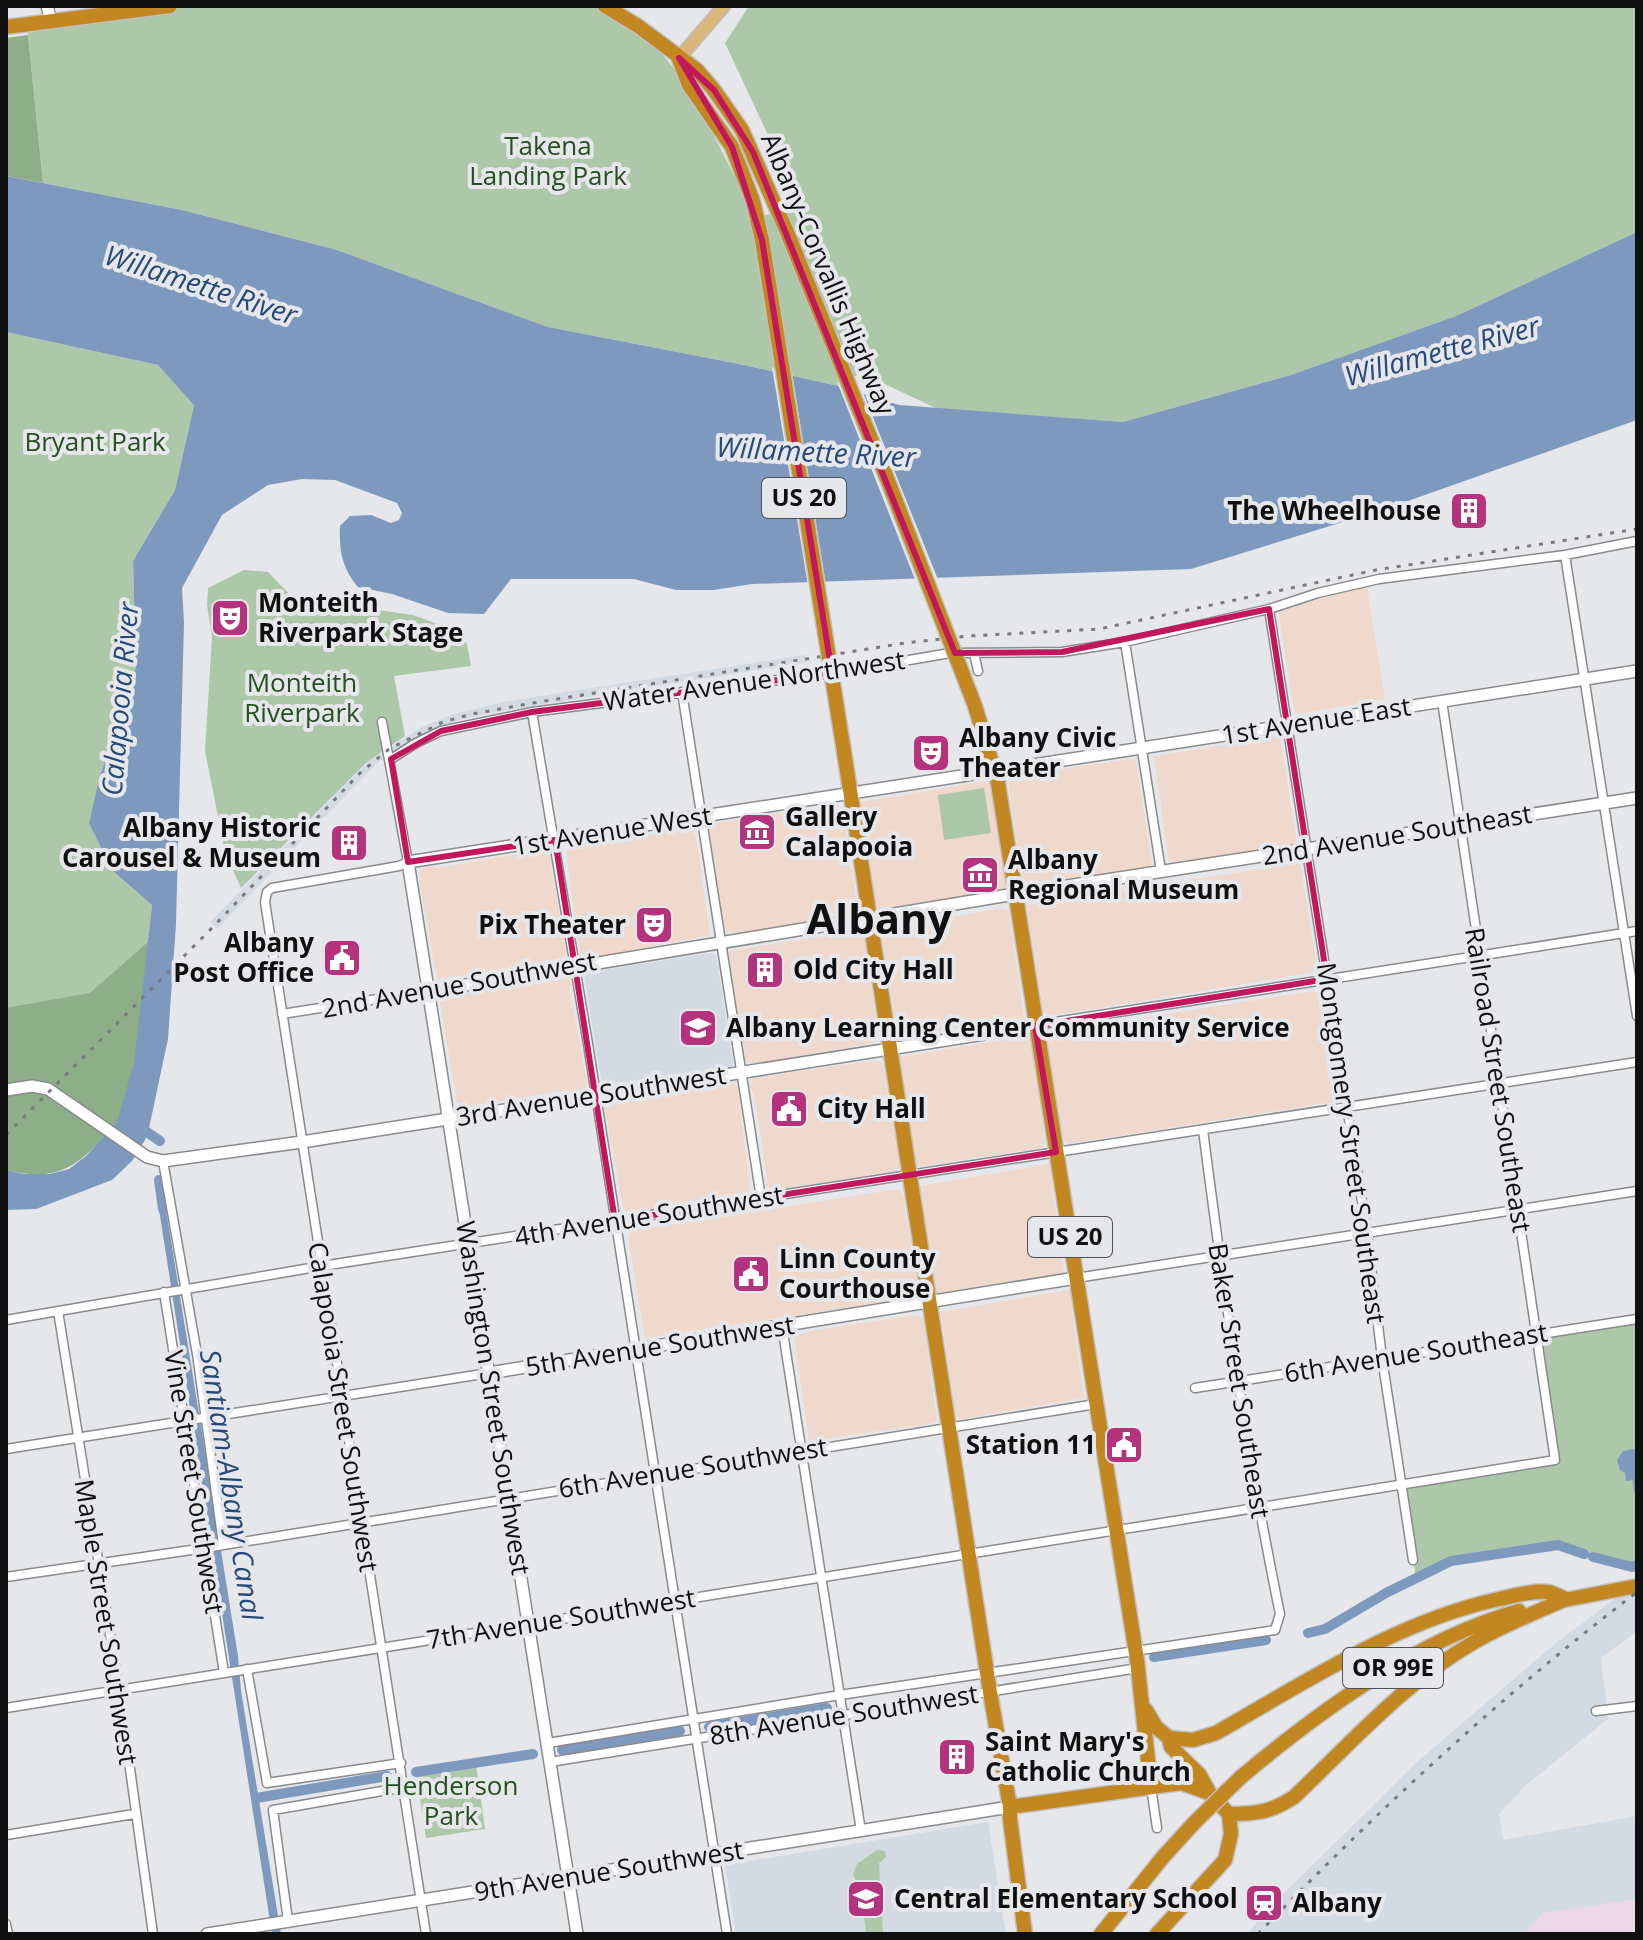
<svg xmlns="http://www.w3.org/2000/svg" width="1643" height="1940" viewBox="0 0 1643 1940" font-family="'Open Sans',sans-serif">
<style>
.commercial{fill:#efd8cc}
.industrial{fill:#ebd7e5}
.built{fill:#d3dae2}
.green{fill:#adc7a9}
.forest{fill:#8eae89}
.water{fill:#7e99be}
.pier{fill:#e6e7ea}
.lines{fill:none;stroke-linecap:round;stroke-linejoin:round}
.canal{stroke:#7e99be;stroke-width:10}
.street-casing{stroke:#888a8c;stroke-width:11}
.secondary-casing{stroke:#888a8c;stroke-width:14}
.primary-casing{stroke:#c1c1c1;stroke-width:15}
.highway-casing{stroke:#c1c1c1;stroke-width:17}
.street{stroke:#fff;stroke-width:8}
.secondary{stroke:#fff;stroke-width:11}
.primary{stroke:#dab77a;stroke-width:12}
.highway{stroke:#c28721;stroke-width:14}
.rail{stroke:#7a7a7c;stroke-width:3;stroke-dasharray:4 8;stroke-linecap:butt}
.highway-bridge-casing{stroke:#c1c1c1;stroke-width:17;stroke-linecap:butt}
.highway-bridge{stroke:#c28721;stroke-width:14}
.marked{fill:none;stroke:#c2185b;stroke-width:6;stroke-linejoin:round}
.labels{text-anchor:middle;stroke-width:8;stroke-linejoin:round;paint-order:stroke}
.shield{fill:#e6e7ea;stroke:#505052;stroke-width:2}
.shield-label{font-size:24px;font-weight:bold;fill:#101011}
.park-label{font-size:26px;fill:#24511f;stroke:#e6e7ea}
.street-label{font-size:26px;fill:#101011;stroke:#e6e7ea}
.poi-label{font-size:26px;font-weight:bold;fill:#101011;stroke:#e6e7ea;text-anchor:start}
.water-label{font-size:28px;font-style:italic;fill:#25497a;stroke:#e6e7ea}
.town-label{font-size:42px;font-weight:bold;fill:#101011;stroke:#e6e7ea}
</style>
<rect width="100%" height="100%" fill="#e6e7ea"/>
<path class="commercial" d="M1367,587L1385,699L1299,714L1294,710L1278,610Z
M1280,736L1297,842L1293,845L1171,863L1168,855L1154,756Z
M1130,759L1136,761L1152,864L1149,867L1023,885L1008,781L1011,777Z
M985,781L991,787L1006,886L1004,890L877,909L861,802Z
M838,805L843,812L858,912L855,915L738,933L726,932L723,929L709,826L712,823Z
M687,828L693,830L696,839L710,935L588,959L580,957L566,851L568,848Z
M541,850L549,853L566,953L564,962L437,979L419,879L420,871L428,866L437,868Z
M1300,863L1317,966L1315,972L1051,1016L1043,1011L1027,905Z
M1003,908L1009,911L1024,1019L898,1037L881,929Z
M856,931L864,936L879,1036L875,1043L756,1063L746,1062L728,955L729,951Z
M563,976H566L571,981L570,991L587,1083L585,1090L562,1091L458,1108L440,1003L443,997Z
M1314,991L1322,994L1337,1097L1333,1102L1085,1141L1069,1143L1063,1139L1048,1048L1047,1038L1051,1032Z
M1026,1036L1030,1039L1037,1083L1045,1141L1042,1148L915,1167L900,1057Z
M878,1060L883,1064L900,1167L896,1171L787,1188L779,1192L770,1191L766,1184L767,1175L754,1095L750,1087L752,1078Z
M734,1081L738,1088L750,1192L747,1194L627,1213L624,1211L604,1105L606,1101Z
M1049,1164L1053,1169L1052,1186L1064,1273L935,1294L919,1186Z
M892,1190H899L905,1197L904,1206L919,1289L911,1298L645,1338L628,1237L631,1231Z
M1069,1290L1074,1302L1072,1313L1084,1398L961,1419L956,1417L941,1312Z
M915,1315L923,1318L937,1421L934,1423L809,1441L794,1336L811,1331Z"/>
<path class="industrial" d="M1637,1899V1934H1525L1542,1913Z"/>
<path class="built" d="M805,655L807,662L513,709L462,719L431,730L403,744L375,765L217,929L210,922L367,763L420,728L453,714L508,701Z
M711,953L717,956V959L733,1064L731,1067L613,1084L610,1086L602,1085L584,975L590,972Z
M1637,1582V1631L1601,1658L1608,1719L1526,1785L1499,1814L1503,1840L1637,1816V1899L1543,1913L1524,1934H1247L1275,1902L1416,1763L1556,1643Z
M988,1822L1006,1934H736L725,1865Z"/>
<path class="green" d="M170,6H601L638,26L689,86L755,217L802,208L725,43L749,6H1637V232L1456,316L1291,375L1123,422L938,409L861,373L838,386L739,364L548,327L337,250L182,210L43,183L27,24Z
M6,332L158,365L194,404L175,490L133,561L136,667L100,776L113,871L152,905L134,1063L6,1090Z
M244,570L268,572L296,601L321,608L378,610L413,615L459,632L467,644L471,666L394,676L405,736L366,763L241,888L225,852L205,751L212,637L207,605L208,588Z
M984,788L991,833L944,840L938,795Z
M1637,1319V1565L1632,1567L1607,1562L1557,1545L1451,1561L1416,1578L1401,1486L1554,1460L1535,1334Z
M476,1764L485,1829L426,1838L416,1773Z
M877,1850L885,1851L886,1857L879,1863L883,1934H866L862,1896L853,1874L857,1864Z"/>
<path class="forest" d="M28,35L43,183L6,176V38Z
M148,942C143,984 138,1092 116,1124C110,1132 102,1139 95,1146C68,1175 43,1179 6,1170V1008L90,993Z"/>
<path class="water" d="M6,176L182,210L337,250L548,327L739,364L838,386L899,405L1123,422L1291,375L1456,316L1637,232V420L1388,508L1191,569L752,584L714,590H676L634,579H511L484,614L448,613L392,594L358,587C342,568 339,551 340,526L350,516L371,515L391,523L399,520L402,513L397,503L335,480L302,479L268,485L222,515L182,588L184,623L176,924L168,1039L149,1128L145,1140L132,1161L112,1180L36,1209L6,1210V1170L24,1174H50L69,1169L86,1156L117,1122L134,1063L152,905L113,871L89,823L100,776L136,667L133,561L175,490L194,405L158,365L6,332Z
M164,1197L238,1656L241,1691L281,1934H272L158,1203L159,1198Z
M1633,1449L1637,1451V1491L1634,1492L1633,1480L1626,1481L1625,1473L1620,1470L1617,1460L1623,1451Z"/>
<path class="pier" d="M772,367L792,372L826,585L808,586Z
M837,382L862,390L939,582H916Z"/>
<g class="lines">
<path class="canal" d="M138,1126L160,1141
M159,1180L163,1209
M1593,1557L1632,1567L1637,1565
M1308,1633L1325,1629L1386,1593L1451,1561L1558,1545L1584,1554
M1154,1657L1266,1640
M709,1727L827,1708
M562,1750L680,1731
M416,1772L533,1754
M256,1798L387,1776"/>
<g class="street-casing">
<path id="street" d="M1565,555L1637,1016
M1269,609L1367,1234L1382,1358L1413,1560
M1125,642L1161,871
M974,653L978,671
M682,692L761,1198
M532,712L588,1044L727,1934
M382,722L408,862L399,866L272,888L267,892L265,902L426,1934
M391,759L416,743L441,731L532,712L840,672L950,653L1062,652L1125,642L1269,609L1318,593L1379,579L1565,555L1637,541
M282,1014L429,991
M1036,1025L1637,931
M163,1161L197,1354L223,1544
M1076,1278L1637,1191
M164,1292L224,1673
M58,1311L119,1690L153,1934
M6,1320L322,1266L1637,1062
M782,1326L861,1831
M1195,1388L1637,1319
M6,1449L489,1373
M6,1577L205,1548L1096,1404
M247,1669L267,1783L401,1763
M6,1708L1555,1460L1442,701
M1596,1711L1637,1706
M548,1743L840,1695L1275,1630L1280,1614C1247,1454 1224,1293 1203,1130
M550,1762L1138,1668
M1151,1787L1157,1828
M6,1835L134,1814
M288,1921L273,1810L405,1787
M6,1924L8,1934"/>
</g>
<g class="secondary-casing">
<path id="secondary" d="M47,6L51,21
M429,991L1015,894L1637,798
M6,1090L32,1086L48,1089L147,1157L163,1161L302,1142L1035,1026
M489,1373L1076,1278
M207,1934L1010,1807
M577,1934L408,862L1637,671"/>
</g>
<g class="primary-casing">
<path id="primary" d="M679,58L724,6"/>
</g>
<g class="highway-casing">
<path id="highway" d="M605,6L638,26L697,70L714,90L742,130L787,232
M6,27L170,6
M679,59L689,85L732,147L753,201L762,240
M975,706L998,783L1137,1660L1151,1787
M845,758L990,1692L1010,1807V1819L1025,1934
M1559,1601L1637,1586
M1146,1710L1156,1727L1169,1738L1193,1740L1216,1733C1306,1682 1397,1621 1499,1599C1514,1596 1533,1590 1548,1592C1554,1593 1560,1597 1566,1599
M1169,1738L1171,1747L1199,1774L1209,1792
M1241,1777C1321,1710 1418,1639 1519,1611
M1010,1807L1181,1783L1209,1793L1229,1814C1256,1814 1272,1812 1294,1797C1350,1744 1404,1683 1471,1644C1501,1626 1534,1613 1566,1599
M1101,1934L1163,1857L1195,1822
M1157,1934L1225,1860L1231,1834L1229,1814"/>
</g>
<use href="#street" class="street"/>
<use href="#secondary" class="secondary"/>
<use href="#primary" class="primary"/>
<use href="#highway" class="highway"/>
<path class="rail" d="M6,1135L213,927L360,773L389,749L443,722L472,714L539,702L905,643L969,636L1099,629L1376,570L1637,529
M1258,1934C1377,1811 1501,1696 1637,1592"/>
<g class="highway-bridge-casing">
<path id="highway-bridge" d="M787,232L890,486L975,706
M762,240L845,758
M1195,1822L1241,1777"/>
</g>
<use href="#highway-bridge" class="highway-bridge"/>
</g>
<path class="marked" d="M679,58L714,90L753,152L955,653L1062,652L1269,609L1327,979L1035,1026L1056,1152L615,1221L555,840L408,862L391,759L441,731L532,712L832,673L762,240L732,147Z"/>
<defs>
<g id="building-square" transform="scale(2)"><rect x="-9" y="-9" width="18" height="18" rx="4" fill="#b5337d" stroke="#e6e7ea"/><path d="M-4-6H4V6H1V3H-1V6H-4ZM-2.5-4.3h1.7v1.8h-1.7ZM.8-4.3h1.7v1.8H.8ZM-2.5-1h1.7V.8h-1.7ZM.8-1h1.7V.8H.8Z" fill="#fff"/></g>
<g id="theatre-square" transform="scale(2)"><rect x="-9" y="-9" width="18" height="18" rx="4" fill="#b5337d" stroke="#e6e7ea"/><path d="M-5-5.5Q0-4 5-5.5V0Q5 5 0 6Q-5 5-5 0ZM-3.3-2.5H-1v1.5H-3.3ZM1-2.5H3.3v1.5H1ZM-2.8 1Q0 5.5 2.8 1Z" fill="#fff"/></g>
<g id="museum-square" transform="scale(2)"><rect x="-9" y="-9" width="18" height="18" rx="4" fill="#b5337d" stroke="#e6e7ea"/><path d="M0-6L6-3V-2H-6V-3ZM-5-1h2V3h-2ZM-1-1h2V3h-2ZM3-1h2V3H3ZM-6 4H6V6H-6Z" fill="#fff"/></g>
<g id="civic-square" transform="scale(2)"><rect x="-9" y="-9" width="18" height="18" rx="4" fill="#b5337d" stroke="#e6e7ea"/><path d="M-.6-6.5H3V-4.5H.6V-3L4-1V1h2V6H-6V1h2V-1L-.6-3ZM-1.2 2.5V6h2.4V2.5Z" fill="#fff"/></g>
<g id="school-square" transform="scale(2)"><rect x="-9" y="-9" width="18" height="18" rx="4" fill="#b5337d" stroke="#e6e7ea"/><path d="M0-5L7-2L0 1L-7-2ZM-4 1L0 2.5L4 1V4Q0 6-4 4Z" fill="#fff"/></g>
<g id="station-square" transform="scale(2)"><rect x="-9" y="-9" width="18" height="18" rx="4" fill="#b5337d" stroke="#e6e7ea"/><path d="M-3-6H3Q5-6 5-4V2Q5 4 3 4L4.5 6H3L1.5 4h-3L-3 6H-4.5L-3 4Q-5 4-5 2V-4Q-5-6-3-6ZM-3.5-4v3h7v-3ZM-3.5 1v1.5H-2V1ZM2 1v1.5H3.5V1Z" fill="#fff"/></g>
</defs>
<g fill-rule="evenodd">
<use href="#building-square" x="1469" y="511"/>
<use href="#theatre-square" x="230" y="618"/>
<use href="#theatre-square" x="931" y="753"/>
<use href="#museum-square" x="757" y="832"/>
<use href="#building-square" x="349" y="843"/>
<use href="#museum-square" x="980" y="875"/>
<use href="#theatre-square" x="654" y="925"/>
<use href="#civic-square" x="342" y="958"/>
<use href="#building-square" x="765" y="970"/>
<use href="#school-square" x="698" y="1028"/>
<use href="#civic-square" x="789" y="1109"/>
<use href="#civic-square" x="751" y="1274"/>
<use href="#civic-square" x="1124" y="1445"/>
<use href="#building-square" x="957" y="1757"/>
<use href="#school-square" x="866" y="1899"/>
<use href="#station-square" x="1264" y="1903"/>
</g>
<g class="labels">
<g class="shield">
<rect x="762" y="478" width="84" height="40" rx="6"/>
<rect x="1028" y="1217" width="84" height="40" rx="6"/>
<rect x="1343" y="1648" width="100" height="40" rx="6"/>
</g>
<g class="shield-label">
<text x="804" y="506">US 20</text>
<text x="1070" y="1245">US 20</text>
<text x="1393" y="1676">OR 99E</text>
</g>
<g class="park-label">
<text x="548" y="155">Takena<tspan x="548" dy="30">Landing Park</tspan></text>
<text x="95" y="451">Bryant Park</text>
<text x="302" y="692">Monteith<tspan x="302" dy="30">Riverpark</tspan></text>
<text x="451" y="1795">Henderson<tspan x="451" dy="30">Park</tspan></text>
</g>
<g class="street-label">
<text transform="translate(828 274) rotate(67)" y="9">Albany-Corvallis Highway</text>
<text transform="translate(754 681) rotate(-8)" y="9">Water Avenue Northwest</text>
<text transform="translate(1316 721) rotate(-9)" y="9">1st Avenue East</text>
<text transform="translate(612 831) rotate(-9)" y="9">1st Avenue West</text>
<text transform="translate(1397 835) rotate(-9)" y="9">2nd Avenue Southeast</text>
<text transform="translate(459 985) rotate(-10)" y="9">2nd Avenue Southwest</text>
<text transform="translate(1498 1080) rotate(81)" y="9">Railroad Street Southeast</text>
<text transform="translate(591 1096) rotate(-9)" y="9">3rd Avenue Southwest</text>
<text transform="translate(1351 1143) rotate(82)" y="9">Montgomery Street Southeast</text>
<text transform="translate(649 1216) rotate(-9)" y="9">4th Avenue Southwest</text>
<text transform="translate(660 1346) rotate(-9)" y="9">5th Avenue Southwest</text>
<text transform="translate(1416 1353) rotate(-9)" y="9">6th Avenue Southeast</text>
<text transform="translate(1239 1381) rotate(81)" y="9">Baker Street Southeast</text>
<text transform="translate(493 1398) rotate(81)" y="9">Washington Street Southwest</text>
<text transform="translate(343 1407) rotate(81)" y="9">Calapooia Street Southwest</text>
<text transform="translate(693 1468) rotate(-9)" y="9">6th Avenue Southwest</text>
<text transform="translate(194 1482) rotate(81)" y="9">Vine Street Southwest</text>
<text transform="translate(561 1619) rotate(-9)" y="9">7th Avenue Southwest</text>
<text transform="translate(106 1622) rotate(81)" y="9">Maple Street Southwest</text>
<text transform="translate(844 1715) rotate(-9)" y="9">8th Avenue Southwest</text>
<text transform="translate(609 1871) rotate(-9)" y="9">9th Avenue Southwest</text>
</g>
<g class="poi-label">
<text x="1441" y="520" text-anchor="end">The Wheelhouse</text>
<text x="258" y="612">Monteith<tspan x="258" dy="30">Riverpark Stage</tspan></text>
<text x="959" y="747">Albany Civic<tspan x="959" dy="30">Theater</tspan></text>
<text x="785" y="826">Gallery<tspan x="785" dy="30">Calapooia</tspan></text>
<text x="321" y="837" text-anchor="end">Albany Historic<tspan x="321" dy="30">Carousel &amp; Museum</tspan></text>
<text x="1008" y="869">Albany<tspan x="1008" dy="30">Regional Museum</tspan></text>
<text x="626" y="934" text-anchor="end">Pix Theater</text>
<text x="314" y="952" text-anchor="end">Albany<tspan x="314" dy="30">Post Office</tspan></text>
<text x="793" y="979">Old City Hall</text>
<text x="726" y="1037">Albany Learning Center Community Service</text>
<text x="817" y="1118">City Hall</text>
<text x="779" y="1268">Linn County<tspan x="779" dy="30">Courthouse</tspan></text>
<text x="1096" y="1454" text-anchor="end">Station 11</text>
<text x="985" y="1751">Saint Mary's<tspan x="985" dy="30">Catholic Church</tspan></text>
<text x="894" y="1908">Central Elementary School</text>
<text x="1292" y="1912">Albany</text>
</g>
<g class="water-label">
<text transform="translate(201 285) rotate(18)" y="10">Willamette River</text>
<text transform="translate(1442 351) rotate(-15)" y="10">Willamette River</text>
<text transform="translate(816 452) rotate(3)" y="10">Willamette River</text>
<text transform="translate(120 699) rotate(-85)" y="10">Calapooia River</text>
<text transform="translate(231 1485) rotate(81)" y="10">Santiam-Albany Canal</text>
</g>
<g class="town-label">
<text x="879" y="934">Albany</text>
</g>
</g>
<rect width="1643" height="1940" fill="none" stroke="#101011" stroke-width="16"/>
</svg>
